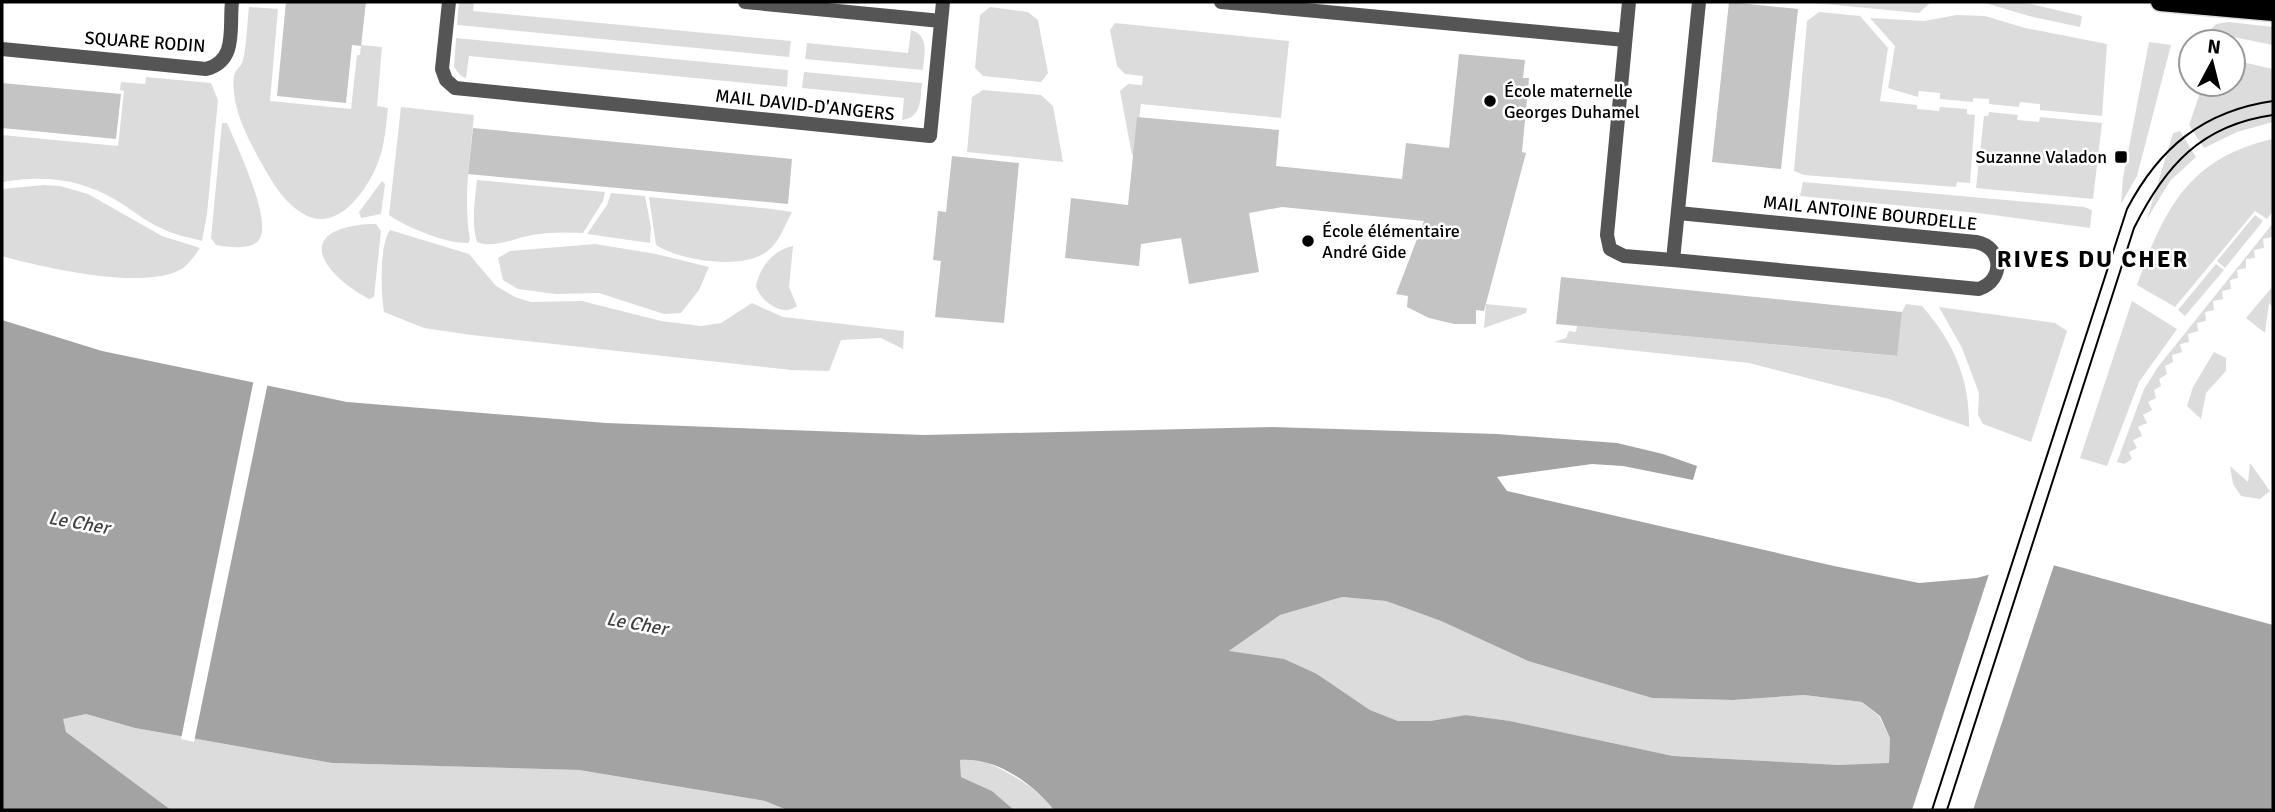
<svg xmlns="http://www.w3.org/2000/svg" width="2275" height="812" font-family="Signika,sans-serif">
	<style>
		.green { fill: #dcdcdc }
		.water { fill: #a3a3a3; fill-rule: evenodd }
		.pier { fill: #fff }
		.building { fill: #c4c4c4 }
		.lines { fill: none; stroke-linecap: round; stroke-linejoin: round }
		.primary-casing { stroke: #dbdbdb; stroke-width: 21 }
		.street { stroke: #555; stroke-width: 14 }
		.primary { stroke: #000; stroke-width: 18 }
		.tram { stroke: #000; stroke-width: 2 }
		.poi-dot { fill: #000; stroke: #fff; stroke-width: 2.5 }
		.labels { text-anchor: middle; stroke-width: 5; stroke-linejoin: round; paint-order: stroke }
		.street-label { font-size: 18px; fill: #000; stroke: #fff }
		.poi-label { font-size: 18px; fill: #000; stroke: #fff; text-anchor: start }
		.water-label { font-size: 19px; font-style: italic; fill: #444; stroke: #fff }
		.district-label { font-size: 24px; font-weight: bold; letter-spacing: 2px; fill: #000; stroke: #fff }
	</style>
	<rect width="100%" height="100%" fill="#fff"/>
	<path class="green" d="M459,2H474L473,11L791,41L789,57L457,25Z
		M1804,2H1931L1919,13Z
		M1982,2H2022L2082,16L2080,27L2029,16Z
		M249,7L278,9L270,101L351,109L357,55H360L361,45L382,47L377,106L388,108C386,125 385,143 379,160C369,188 337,236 302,213C282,201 270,178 259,159C249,140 239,121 235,100C234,92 232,80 235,73C237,68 242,66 243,60C247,43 247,24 249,7Z
		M990,7L1028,12L1038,20L1048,73L1041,82L983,76L975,68L980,15Z
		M1819,12L1860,16L1888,48L1880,101L1917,105V109L1939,111L1940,107L1967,109V114L1975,115L1970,183L1957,182L1956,187L1804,175L1794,171L1807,21Z
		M1957,15L1985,16L2025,28L2107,44L2102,116L2040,110V104L2020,102L2019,107L1989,104V99L1973,98V102L1940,99V93L1919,91L1918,97L1888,88L1895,46L1870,18L1924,21Z
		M2228,22L2273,27V45L2208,32L2216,24Z
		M1115,23L1289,41L1281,118L1141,104L1134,155H1132L1120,91L1128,84L1142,85L1143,76L1125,74L1117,66L1110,30Z
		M911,30C930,36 924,54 923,70L805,59L807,43L908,53Z
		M456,38L788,70L787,87L469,56L466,78L461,76L454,67Z
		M2149,42L2171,45L2137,176L2121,204L2123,178Z
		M2233,60L2273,69V122L2237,132L2204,148L2189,125L2203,84H2233Z
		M804,72L922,83C920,100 922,117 902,120L904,98L802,88Z
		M146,77L211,83L218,100L207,214L202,241C188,237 174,235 161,228C145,221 131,209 116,200C79,178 43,175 2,182V135L118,146L124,91L120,90L121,82L145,84Z
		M983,90L1041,95L1053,106L1063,162L967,152L972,97Z
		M401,107L474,115C470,156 463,199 470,240L468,243C447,244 406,227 389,215Z
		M1989,112L2018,115L2017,120L2039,122L2040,117L2102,123L2093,199L1976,188L1984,116H1988Z
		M222,123H227C236,144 275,225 258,241C249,250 227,247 216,245L211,238Z
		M2180,131L2196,157L2170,181L2147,219L2173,133Z
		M2273,139V211L2267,219L2255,211L2175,307L2137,285C2164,210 2188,158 2273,139Z
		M477,180L605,192L603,201L583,233C566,232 549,232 532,235C515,238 494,249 477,242C471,223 475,200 477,180Z
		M382,181L385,184L381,214L361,218L359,212Z
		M1803,182L2084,207L2092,210L2090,228L1978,213L1800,196Z
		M44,185L60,186L88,194L162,236L200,248C195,255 190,263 183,268C147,292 41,267 2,256V189Z
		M611,193L645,196L651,227L650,243L587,234L607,205Z
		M649,197L772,209L792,212C785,225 780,240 769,250C745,271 681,261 656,245Z
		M2255,215L2263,221L2225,268L2217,261Z
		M2273,223L2272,237L2263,239L2264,248L2254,250L2255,258L2246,259V268L2237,270L2238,278L2230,280L2231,289L2222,291L2223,299L2213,301L2214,310L2205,312L2206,321L2197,323L2198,331L2188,334L2189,342L2180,344L2182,352L2172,355L2173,362L2165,366L2167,374L2159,379L2161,386L2154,390L2156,398L2148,402L2152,410L2143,415L2147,423L2138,427L2142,436L2133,440L2137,448L2129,452L2132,459L2124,464L2117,462L2144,389L2158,367Z
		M369,224H376L381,231L374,297L369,299C323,274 291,230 369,224Z
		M390,230L469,254L496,286L515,297L531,302L582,301L661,321L701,326L721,323L752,303L783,317L904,331L903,349L881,338L841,340L829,371L791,370L471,335L424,328L384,312C381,293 379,246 390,230Z
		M595,244L656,254L709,267L699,290L681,313L664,314L599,293L556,294L518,289L503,280L498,258L510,251Z
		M793,246L789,287L797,306C783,318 760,301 756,286C760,267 773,250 793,246Z
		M2216,264L2224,270L2185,316L2178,310Z
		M2273,286V307L2269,303L2265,333L2246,318Z
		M2132,301L2177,329L2139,382L2107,466L2080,458Z
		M1486,304L1527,308L1526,313L1484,328Z
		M1906,304L1922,306C1953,341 1970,379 1969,427L1889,399L1749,363L1554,342L1566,338L1569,331L1576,332L1577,326L1896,356L1902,312Z
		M1939,307L2055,323L2067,331L2031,442L1983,424L1978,415L1979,393L1962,348Z
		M2214,352L2226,358V371L2206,393L2201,419L2187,406L2193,387Z
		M2250,463L2270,491L2260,499L2241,496L2233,484L2230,466L2248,482Z
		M1342,597L1386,601L1441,621L1528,661L1652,698L1733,700L1804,695L1862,702L1879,716L1890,738L1889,764L1839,765L1673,756L1510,721L1466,715L1430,721H1398L1370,710L1317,674L1228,652L1280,615Z
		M86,714L135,728L332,763L579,770L765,801L787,810H171L66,732L62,719Z
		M976,758C1007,771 1033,784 1054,810H1014L992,791L961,777L960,760Z"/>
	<path class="water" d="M2,320L102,351L347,402L606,423L924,435L1272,427L1497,434L1617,443L1663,454L1697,466L1693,480L1623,466L1592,464L1497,477L1507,491L1834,566L1919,583L1977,578L2038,561L2273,625V810H1054C1032,783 996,757 960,760L961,777L992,791L1014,810H787L765,801L579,770L332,763L135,728L86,714L63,719L66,732L171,810H2ZM1342,597L1386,601L1441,621L1528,661L1652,698L1733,700L1804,695L1862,702L1880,716L1890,738L1889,763L1839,765L1673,756L1510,721L1466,715L1430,721H1398L1370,710L1317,674L1284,659L1229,651L1280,615Z"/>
	<path class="pier" d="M254,379L268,382L194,742L181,739Z
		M2038,557L2055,562L1973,810H1912L1990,571Z"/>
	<path class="building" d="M286,2H366L361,46L352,45L346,103L277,96Z
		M1729,2L1798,9L1781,169L1712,162Z
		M1459,54L1525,60L1523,78H1529L1522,152L1526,153L1484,311L1476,310V324H1454L1429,318L1407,307L1408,296L1396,294L1424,221L1282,207L1249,213L1259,272L1189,284L1181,238L1141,244L1139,266L1065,258L1071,198L1128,205L1137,117L1279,130L1276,166L1402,179L1406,143L1449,148Z
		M2,83L121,94L116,139L2,128Z
		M473,128L792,159L788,204L468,174Z
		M952,156L1019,163L1004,323L935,317L941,261L933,260L938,211L946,212Z
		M1561,277L1902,312L1897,356L1556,324Z"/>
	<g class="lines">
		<defs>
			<path id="primary" d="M2160,2L2273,12"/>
		</defs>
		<use href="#primary" class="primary-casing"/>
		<path class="street" d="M449,2L442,69L446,80L455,88L930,136L943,2
			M745,2L941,21
			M1221,2L1625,40
			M1629,2L1607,235L1610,249L1624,256L1673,260L1699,2
			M2,49L206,69C238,61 229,27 232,2
			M1673,260L1979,289C2005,280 2003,247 1976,242L1678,213"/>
		<use href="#primary" class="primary"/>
		<path class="tram" d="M1932,810L2127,209C2159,148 2203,111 2273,101
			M1947,810L2134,228C2165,166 2201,125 2273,115"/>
	</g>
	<g class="poi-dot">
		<circle cx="1490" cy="101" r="7"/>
		<rect x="2114" y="150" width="14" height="14" rx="3.5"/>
		<circle cx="1308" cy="241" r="7"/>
	</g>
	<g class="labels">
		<g class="street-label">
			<text transform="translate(145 42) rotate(4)" y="6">SQUARE RODIN</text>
			<text transform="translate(805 105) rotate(6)" y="6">MAIL DAVID-D'ANGERS</text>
			<text transform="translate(1870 213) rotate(6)" y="6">MAIL ANTOINE BOURDELLE</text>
		</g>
		<g class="poi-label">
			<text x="1504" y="97">École maternelle<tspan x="1504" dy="21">Georges Duhamel</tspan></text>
			<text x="2107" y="163" text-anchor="end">Suzanne Valadon</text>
			<text x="1322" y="237">École élémentaire<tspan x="1322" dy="21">André Gide</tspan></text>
		</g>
		<g class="water-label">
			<text transform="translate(79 522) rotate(10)" y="7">Le Cher</text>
			<text transform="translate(637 623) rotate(10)" y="7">Le Cher</text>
		</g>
		<g class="district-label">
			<text x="2093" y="267">RIVES DU CHER</text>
		</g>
	</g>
	<rect width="2275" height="812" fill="none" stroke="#000000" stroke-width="7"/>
	<g transform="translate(2212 63) rotate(7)"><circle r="33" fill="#ffffff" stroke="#999999" stroke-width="2"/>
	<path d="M0-5L12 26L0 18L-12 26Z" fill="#000000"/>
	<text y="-10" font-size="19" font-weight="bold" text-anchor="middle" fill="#000000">N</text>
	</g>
</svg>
